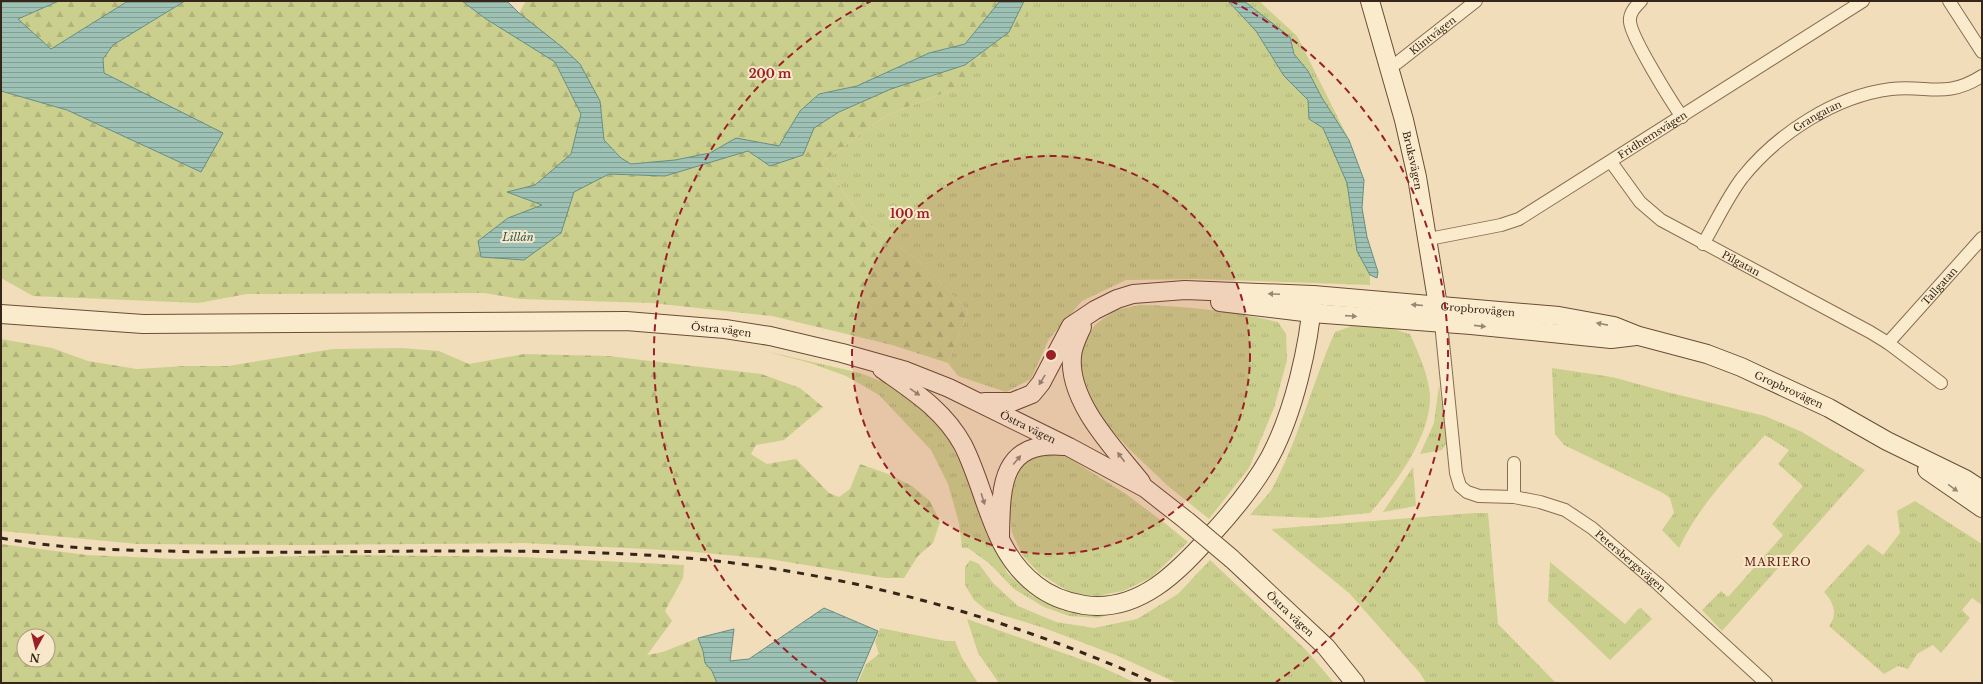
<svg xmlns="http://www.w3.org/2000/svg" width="1983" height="684" font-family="'Libre Baskerville',serif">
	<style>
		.grass { fill: url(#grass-tufts) }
		.forest { fill: url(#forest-firs); fill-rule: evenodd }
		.water { fill: url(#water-rules); stroke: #668e82 }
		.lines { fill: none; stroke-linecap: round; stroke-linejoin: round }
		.street-casing { stroke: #886c53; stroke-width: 14 }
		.secondary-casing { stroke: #6a4d37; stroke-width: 20 }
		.street { stroke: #fbebcd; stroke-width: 12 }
		.secondary { stroke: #fbebcd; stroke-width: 18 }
		.rail { stroke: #362619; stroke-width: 3; stroke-dasharray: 7 7; stroke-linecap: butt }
		.secondary-bridge-casing { stroke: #6a4d37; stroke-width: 20; stroke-linecap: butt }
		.secondary-bridge { stroke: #fbebcd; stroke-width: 18 }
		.oneway { fill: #988873 }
		.ring { fill: none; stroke: #9b1f26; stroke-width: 2; stroke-dasharray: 7 5 }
		.labels { text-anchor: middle; stroke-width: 4; stroke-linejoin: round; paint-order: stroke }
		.street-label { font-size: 10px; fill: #362619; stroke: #f8e8c9 }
		.water-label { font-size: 11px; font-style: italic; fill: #275751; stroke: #f8e8c9 }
		.neighbourhood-label { font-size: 11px; letter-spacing: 1px; fill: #662216; stroke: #f8e8c9 }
		.centre { fill: #9b1f26; stroke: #f8e8c9; stroke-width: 2 }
		.ring-label { font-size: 12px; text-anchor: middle; font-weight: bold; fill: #9b1f26; stroke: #f8e8c9; stroke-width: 4; stroke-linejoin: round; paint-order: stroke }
	</style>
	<defs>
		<pattern id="grass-tufts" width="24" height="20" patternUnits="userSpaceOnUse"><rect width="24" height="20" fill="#cbcf8d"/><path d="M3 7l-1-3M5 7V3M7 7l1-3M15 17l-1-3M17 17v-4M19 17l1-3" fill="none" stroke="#afb279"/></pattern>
		<pattern id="forest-firs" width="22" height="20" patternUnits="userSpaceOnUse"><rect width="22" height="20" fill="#cbcf8d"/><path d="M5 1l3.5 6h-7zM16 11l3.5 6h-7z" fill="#afb279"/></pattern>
		<pattern id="water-rules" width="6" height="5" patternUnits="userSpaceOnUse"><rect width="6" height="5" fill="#9ec1b5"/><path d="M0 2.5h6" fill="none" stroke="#829d92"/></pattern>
	</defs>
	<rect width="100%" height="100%" fill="#f1ddb9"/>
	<path class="grass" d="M1031,1H1228L1256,31L1284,76L1308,100L1309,119L1323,128L1347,183L1357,251L1370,275V285L1197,279L1126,280L1082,301L1049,339L1031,379L1006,392L958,376L948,363L968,311L925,266L863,219L822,162L887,115L954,89L1028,13Z
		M1244,1H1259L1297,36L1349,140L1322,98L1308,71L1294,54L1290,37Z
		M1140,305C1187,306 1232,311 1278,322L1286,334L1287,360L1274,408L1249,468L1209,519L1168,486L1130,450L1105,423L1090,397L1079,371L1082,342L1096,324L1116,310Z
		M1355,325L1386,327L1410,334C1418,352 1430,378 1430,398C1430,437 1395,485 1370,513L1317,518L1250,515C1257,506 1266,498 1272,489C1299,439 1312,383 1335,332Z
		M765,351L860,373L896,387L939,420L963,468L986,533L1008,574L1033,596L1063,611L1113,614L1098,618L1069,616L1044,607L1014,589L990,564L968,548H962L959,523L948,484L931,450L879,395L846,376L810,363Z
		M1552,368L1612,377L1667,392L1765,416L1802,432L1865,470L1722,631L1702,610L1721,591L1728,597L1783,535L1772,524L1803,486L1778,464L1789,450L1765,435C1734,470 1699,505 1679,548L1662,530L1674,513L1670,498L1663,493L1564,445L1555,434Z
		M1439,385L1447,442L1442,450L1420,454L1434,423Z
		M1036,452H1056L1072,460L1126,494L1166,524L1188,542L1152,577L1123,591L1091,597L1068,591L1040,574L1023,556L1012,533L1009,508L1012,486L1021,463Z
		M1413,467L1416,506L1383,512Z
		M1915,501L1982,544V605L1972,598L1962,610L1970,618L1941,653L1933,645L1917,654L1908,669L1898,666L1884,674L1829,626C1838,614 1834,603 1824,592L1868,544L1883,555L1900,533L1897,511Z
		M1474,513H1488L1498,624L1556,683H1426L1420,673L1349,593L1271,529Z
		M970,560L979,564L993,583L1018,606L1056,622L1094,628L1137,619L1178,594L1210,560L1306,650L1334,683H1177L1118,656L1044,628L986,610L974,600L965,585V567Z
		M1550,562L1625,624L1638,609L1641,608L1652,619L1610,660L1548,601Z
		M967,619L1097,665L1136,683H999L978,653Z
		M880,628L946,641H955L962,658L978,683H860L859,680L866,664L879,654L875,642Z"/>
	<path class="forest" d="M59,1H128L51,49L18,19Z
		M185,1H462L486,19L555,62L581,114L571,154L535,185L508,192L543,205L508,218L561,233L574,192L609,174L665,176L748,151L770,166L803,155L814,128L839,112L891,89L965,65L1009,32L1024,1H1031L1028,13L1006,48L954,89L887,115L822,162L863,219L925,266L968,311L948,363L892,345L772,316L652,303L520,299L484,293L247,294L198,303L33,296L1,278V91L67,110L201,172L113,77L104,73L103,59L113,45Z
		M526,1H1000L965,44L929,53L857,86L819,94L800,111L779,147L736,138L710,153L675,160L631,164L621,158L604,140L600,101L519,13Z
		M1,339L52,348L88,361L137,369L185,366H228L333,349L402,348L439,351L469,364L524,354L608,356L761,374L800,388L823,407L784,440L756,445L751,454L767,464L796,459L829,493L839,497L850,489L860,464L888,474L912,486L930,501L940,522L933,543L918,556L904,578H885L769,559L685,551L524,543L302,545L138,544L1,531Z
		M1,544L87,555L177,559L347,555L522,557L684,565L683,578L665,611L672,621L647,655L663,652L698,638L703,651L705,663L712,671L717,683H1ZM24,636H48V660H24Z"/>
	<path class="water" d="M1,1H59L18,19L51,49L128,1H185L113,45L103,59L104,73L223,133L201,172L67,110L1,91Z
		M462,1H507L519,13L562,47L580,64L600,101L604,140L621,158L631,164L675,160L710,153L736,138L779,146L800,111L819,94L857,86L929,53L965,44L1000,1H1024L1009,32L965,65L891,89L839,112L814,128L803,155L770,166L748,151L665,176L609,174L574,192L561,233L524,260L481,257L478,241L508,218L542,205L507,192L535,185L571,154L581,114L555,62L486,19Z
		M1228,1H1244L1290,37L1294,54L1308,71L1322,98L1349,140L1364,180L1362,208L1367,237L1378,272L1377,278L1370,275L1357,251L1347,183L1323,128L1309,119L1308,100L1284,76L1256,31Z
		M824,608L878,631L856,683H717L712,671L705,663L703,651L698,638L734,629L730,661L749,659Z"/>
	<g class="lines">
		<defs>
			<g id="street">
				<path d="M1641,1C1635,7 1629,13 1630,22C1632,39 1671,101 1682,117"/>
				<path d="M1949,1L1982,52"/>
				<path id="s1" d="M1388,67L1397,63L1476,1"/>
				<path id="s2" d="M1611,162L1640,202L1661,220L1870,332L1888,343L1982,238"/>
				<path id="s3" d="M1429,239L1501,225L1519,219L1863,1"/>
				<path id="s4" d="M1703,244C1716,222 1727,198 1742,178C1777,134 1835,96 1891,89C1929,85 1946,99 1982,76"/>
				<path id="s5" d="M1441,323L1456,473L1460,486L1467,492L1479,496L1514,497L1540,502L1565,510L1592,528L1658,584L1766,683"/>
				<path d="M1888,343L1941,383"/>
				<path d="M1514,463V497"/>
			</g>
			<g id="secondary">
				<path id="s6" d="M1370,1L1404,120L1417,177L1440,318"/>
				<path d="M1220,302L1312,313L1471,325L1611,339L1636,336"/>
				<path id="s7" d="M1,314L143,324L626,321L725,329L770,336L842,353L906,371L949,388L1069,447L1145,488L1187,521"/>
				<path d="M1082,327C1078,336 1073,345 1072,356C1068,402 1114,448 1141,482"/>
				<path d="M882,369C913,391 944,410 963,445C987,492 991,551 1036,585C1051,597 1066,602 1084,605C1139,613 1178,572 1212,534C1234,510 1254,486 1270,457C1294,412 1309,346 1313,295"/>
				<path id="s8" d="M984,402H1012L1032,394L1041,383L1071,326L1095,310L1117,299L1133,294L1185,290L1313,295L1559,316L1614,326L1639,336L1707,354L1741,367L1829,408L1887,441L1965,479L1982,490"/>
				<path d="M1927,470L1982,508"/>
				<path d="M1000,536C1001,488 1000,440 1064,446"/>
				<path id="s9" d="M1232,559L1326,647L1355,683"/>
			</g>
		</defs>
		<use href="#street" class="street-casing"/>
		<use href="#secondary" class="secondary-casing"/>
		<use href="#street" class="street"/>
		<use href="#secondary" class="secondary"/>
		<path class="rail" d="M1,538C52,548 113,550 165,551C260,554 354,551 448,551C541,551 633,551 725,562C874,580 1018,622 1155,683"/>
		<defs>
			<path id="secondary-bridge" d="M1187,521L1232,559"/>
		</defs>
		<use href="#secondary-bridge" class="secondary-bridge-casing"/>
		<use href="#secondary-bridge" class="secondary-bridge"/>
	</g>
	<defs><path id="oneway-solid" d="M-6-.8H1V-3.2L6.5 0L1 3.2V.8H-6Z"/></defs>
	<g class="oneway">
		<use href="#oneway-solid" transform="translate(1274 294) rotate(-178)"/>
		<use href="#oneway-solid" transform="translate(1417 305) rotate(-175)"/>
		<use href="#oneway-solid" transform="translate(1351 316) rotate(4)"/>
		<use href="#oneway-solid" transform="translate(1602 324) rotate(-169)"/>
		<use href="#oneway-solid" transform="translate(1480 326) rotate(6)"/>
		<use href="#oneway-solid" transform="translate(1042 380) rotate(122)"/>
		<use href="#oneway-solid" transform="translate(915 392) rotate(35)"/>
		<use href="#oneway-solid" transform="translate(1121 457) rotate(-127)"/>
		<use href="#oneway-solid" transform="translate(1017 460) rotate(-50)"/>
		<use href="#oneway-solid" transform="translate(1953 488) rotate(36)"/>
		<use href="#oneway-solid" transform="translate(983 499) rotate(72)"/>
	</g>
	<circle cx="1051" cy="355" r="199" fill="#9b1f26" fill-opacity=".12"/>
	<g class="ring">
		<circle cx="1051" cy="355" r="199"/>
		<path d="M826 682A397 397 0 0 1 871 1M1231 1A397 397 0 0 1 1276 682"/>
	</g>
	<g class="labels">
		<g class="street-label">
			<text dy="4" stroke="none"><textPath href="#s1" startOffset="55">Klintvägen</textPath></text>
			<text dy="4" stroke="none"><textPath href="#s4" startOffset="175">Grangatan</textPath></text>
			<text dy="4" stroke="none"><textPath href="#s3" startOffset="250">Fridhemsvägen</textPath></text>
			<text dy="4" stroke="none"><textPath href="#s6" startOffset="165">Bruksvägen</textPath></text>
			<text dy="4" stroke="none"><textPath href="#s2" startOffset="168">Pilgatan</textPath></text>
			<text dy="4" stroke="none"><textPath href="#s2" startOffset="412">Tallgatan</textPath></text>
			<text dy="4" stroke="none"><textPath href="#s8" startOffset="544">Gropbrovägen</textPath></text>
			<text dy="4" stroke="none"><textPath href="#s7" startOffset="721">Östra vägen</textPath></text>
			<text dy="4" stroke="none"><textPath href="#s8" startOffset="868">Gropbrovägen</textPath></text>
			<text dy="4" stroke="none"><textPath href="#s7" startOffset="1045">Östra vägen</textPath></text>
			<text dy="4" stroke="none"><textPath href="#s5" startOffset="357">Petersbergsvägen</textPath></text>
			<text dy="4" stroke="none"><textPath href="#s9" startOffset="80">Östra vägen</textPath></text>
		</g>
		<g class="water-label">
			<text x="518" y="241">Lillån</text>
		</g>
		<g class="neighbourhood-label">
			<text x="1778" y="566">MARIERO</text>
		</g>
	</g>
	<circle cx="1051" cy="355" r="6" class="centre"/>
	<g class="ring-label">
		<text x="770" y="78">200 m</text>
		<text x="910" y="218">100 m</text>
	</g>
	<rect width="1983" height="684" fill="none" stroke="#362619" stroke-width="4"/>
	<g transform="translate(36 648) rotate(187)"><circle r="19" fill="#f8e8c9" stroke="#aa9a83"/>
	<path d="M0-3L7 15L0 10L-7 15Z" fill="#9b1f26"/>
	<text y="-6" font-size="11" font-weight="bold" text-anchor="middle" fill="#362619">N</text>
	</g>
</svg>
